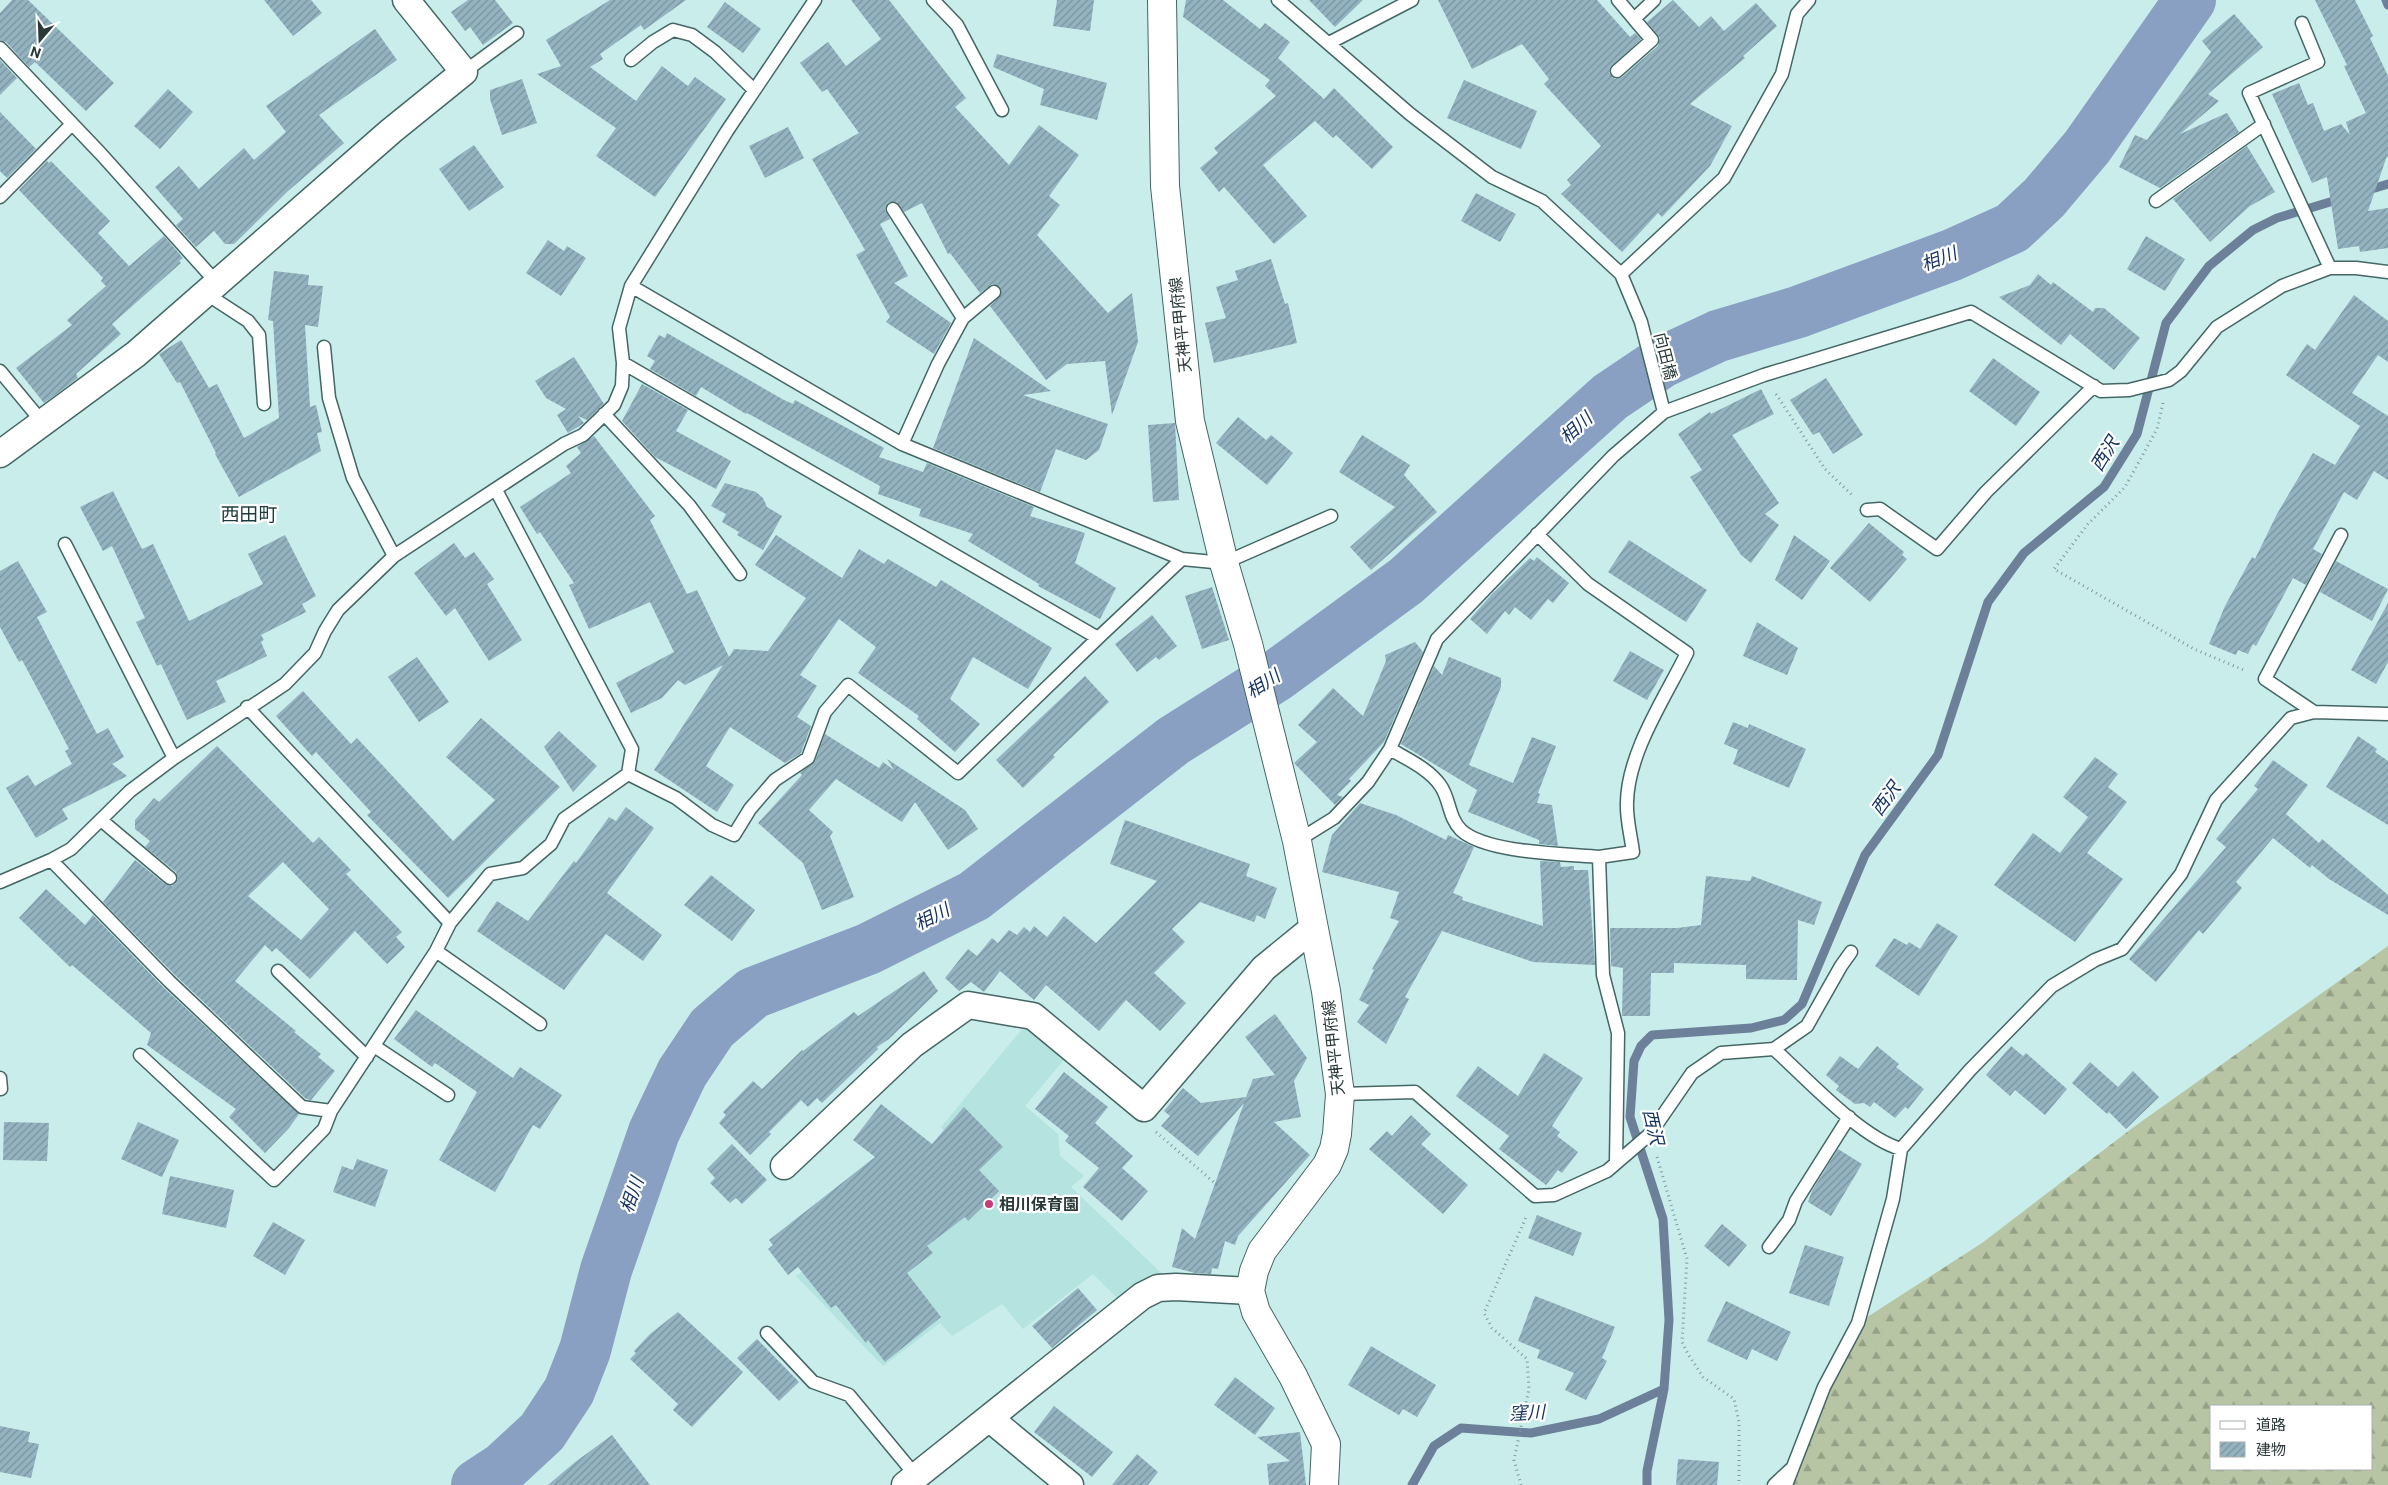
<svg xmlns="http://www.w3.org/2000/svg" width="2388" height="1485" font-family="Roboto,'Noto Sans JP',sans-serif">
	<style>
		.built { fill: #b4e3e0 }
		.forest { fill: url(#forest-firs); fill-rule: evenodd }
		.lines { fill: none; stroke-linecap: round; stroke-linejoin: round }
		.stream { stroke: #6c8199; stroke-width: 9 }
		.river { stroke: #89a0c3; stroke-width: 52 }
		.building { fill: url(#building-hatch); fill-rule: evenodd }
		.lane-casing { stroke: #446664; stroke-width: 15 }
		.street-casing { stroke: #446664; stroke-width: 29 }
		.secondary-casing { stroke: #446664; stroke-width: 30 }
		.path { stroke: #809b99; stroke-width: 3; stroke-dasharray: 1 4; stroke-linecap: butt }
		.lane { stroke: #fff; stroke-width: 12 }
		.street { stroke: #fff; stroke-width: 26 }
		.secondary { stroke: #fff; stroke-width: 28 }
		.poi-dot { fill: #c53c78; stroke: #fff; stroke-width: 2 }
		.labels { text-anchor: middle; stroke-width: 4.5; stroke-linejoin: round; paint-order: stroke }
		.street-label { font-size: 16px; fill: #2a3938; stroke: #fff }
		.poi-label { font-size: 16px; font-weight: bold; fill: #2a3938; stroke: #fff; text-anchor: start }
		.water-label { font-size: 18px; font-style: italic; fill: #163461; stroke: #fff }
		.quarter-label { font-size: 19px; fill: #1b3c3a; stroke: #fff }
	</style>
	<defs>
		<pattern id="forest-firs" width="22" height="20" patternUnits="userSpaceOnUse" patternTransform="scale(1.25)"><rect width="22" height="20" fill="#b7c5a4"/><path d="M5 1l3.5 6h-7zM16 11l3.5 6h-7z" fill="#95a187"/></pattern>
		<pattern id="building-hatch" width="6" height="6" patternUnits="userSpaceOnUse" patternTransform="scale(1.25)"><rect width="6" height="6" fill="#94b3c0"/><path d="M-1 1l2-2M0 6l6-6M5 7l2-2" fill="none" stroke="#79939d"/></pattern>
	</defs>
	<rect width="100%" height="100%" fill="#c8edeb"/>
	<path class="built" d="M1033,1016L1073,1049L1025,1106L1058,1134L1060,1156L1084,1176L1071,1187L1176,1287L1127,1308L1093,1274L1023,1329L1002,1304L952,1336L940,1323L883,1366L796,1276L869,1222L954,1144L941,1127Z"/>
	<path class="forest" d="M2388,946V1485H1786L1858,1323L1982,1243L2131,1129ZM2212,1406H2372V1469H2212Z"/>
	<g class="lines">
		<path class="stream" d="M2386,0L2388,5
			M2365,191L2388,184
			M1412,1485L1434,1446L1461,1428L1531,1433L1599,1419L1664,1389
			M1647,1485V1471L1664,1389L1669,1320L1663,1219L1630,1117L1634,1061L1641,1046L1652,1035L1751,1028L1784,1020L1802,1004L1865,855L1938,755L1988,602L2024,553L2104,487L2137,434L2166,323L2209,266L2253,230L2277,218L2340,199"/>
		<path class="river" d="M477,1485L503,1468L542,1432L569,1391L585,1350L606,1270L654,1132L682,1073L712,1028L753,993L868,949L974,896L1173,741L1276,676L1406,581L1610,397L1662,362L1718,336L1798,312L1952,255L2012,228L2044,198L2087,147L2190,0"/>
	</g>
	<path class="building" d="M12,0H28L114,83L86,111L35,62L29,67L6,42L0,40V13Z
		M264,0H311L322,13L293,36Z
		M468,0H495L513,23L483,45L470,27L465,31L451,12Z
		M610,0H686L644,30L641,25L600,54L603,59L590,67L636,101L662,66L688,86L695,77L726,99L655,197L596,156L616,128L537,74L561,66L546,40Z
		M851,0H889L966,98L955,107L1009,165L1039,125L1079,155L1049,196L1060,205L1037,235L1108,313L1132,293L1138,342L1112,415L1105,361L1067,364L1046,380L990,306L1001,295L1000,287L992,284L980,293L950,253L948,254L922,203L904,212L896,202H889L886,206L885,210L890,219L880,224L908,276L894,283L951,323L934,354L886,322L890,317L856,255L865,250L812,159L859,133L827,89L822,92L800,63L828,42L846,66L881,39Z
		M1057,0H1094L1090,31L1053,26Z
		M1186,0H1223L1260,29L1265,23L1290,42L1278,58L1324,99L1334,88L1393,147L1372,169L1336,135L1333,138L1315,121L1263,165L1307,216L1274,244L1224,187L1219,192L1200,168L1218,153L1214,148L1276,96L1265,86L1270,80L1183,17Z
		M1309,0H1363L1335,27Z
		M1438,0H1597L1630,37L1635,33L1641,39L1610,68L1609,73L1615,79L1622,77L1658,46L1660,38L1647,22L1673,0L1699,27L1711,16L1724,31L1756,3L1777,26L1743,56L1745,58L1690,104L1732,126L1710,166L1662,217L1658,213L1622,252L1561,194L1571,185L1567,180L1601,146L1544,84L1549,79L1522,44L1472,69Z
		M2315,0H2355L2373,36L2370,38L2388,76V158L2387,156L2368,211L2388,208V248L2360,252L2359,246L2338,249L2327,177L2312,183L2272,94L2299,83L2308,105L2313,103L2324,131L2341,124L2350,135L2346,122L2366,113L2344,66L2347,65Z
		M725,2L761,29L743,53L707,27Z
		M2234,14L2263,47L2208,94L2219,101L2180,134L2227,113L2239,132L2160,188L2119,167L2135,135L2147,140L2211,52L2202,41Z
		M375,29L397,60L319,115L344,143L288,191L234,244H225L214,231L196,247L176,225L183,219L155,187L179,166L199,189L244,148L254,160L286,132L266,106Z
		M997,54L1107,83L1097,120L1040,105L1044,89L993,67Z
		M0,60L17,78L0,95Z
		M522,79L537,123L502,135L490,99V90Z
		M1464,80L1537,111L1521,149L1447,118Z
		M168,89L193,112L160,149L134,126Z
		M0,112L36,149L7,178L0,171Z
		M788,127L804,158L765,178L749,146Z
		M474,145L504,187L469,211L439,169Z
		M2247,146L2275,192L2250,206L2210,242L2173,199Z
		M47,161L49,163L51,161L110,221L98,233L129,266L164,236L183,258L179,261L181,263L112,324L121,334L76,374L78,378L44,403L16,368L72,325L67,320L106,286L101,281L103,278L19,190Z
		M1476,193L1516,214L1500,242L1461,221Z
		M2146,236L2185,259L2165,291L2127,269Z
		M548,240L564,251L567,246L586,258L561,296L526,273Z
		M1271,259L1285,304L1288,303L1297,343L1214,363L1205,323L1226,318L1216,287L1238,280L1235,271Z
		M274,271L309,275L308,285L323,286L318,327L305,325L310,407L316,405L322,432L317,433L321,451L239,497L215,454L216,453L180,382L177,383L159,354L181,340L209,388L217,384L244,438L279,418L273,321L268,320Z
		M2038,274L2051,285L2053,282L2093,312L2095,308H2104L2140,338L2114,370L2070,334L2061,345L1999,297L2030,285Z
		M2354,295L2388,321V362L2378,355L2352,393L2388,416V480L2374,471L2357,500L2344,492L2313,549L2322,554L2306,585L2293,578L2256,646L2253,644L2248,654L2238,650L2236,655L2209,644L2225,606L2252,557L2255,559L2277,514L2313,453L2335,465L2360,426L2286,375L2307,344L2315,350Z
		M667,333L784,400L793,404L795,400L884,448L879,457L923,472L927,463L1034,507L1030,516L1085,533L1075,563L1116,588L1100,619L1038,586L1039,584L968,541L973,534L919,516L921,509L878,494L880,486L747,413L746,414L701,387L696,396L650,369L655,361L647,356L659,335L665,338Z
		M974,338L1051,391L1023,395L1108,424L1099,450L1086,460L1056,449L1040,492L933,448Z
		M574,357L604,404L587,420L578,416L584,423L568,433L557,415L566,409L546,398L535,381Z
		M1993,358L2040,392L2016,426L1969,391Z
		M1826,378L1863,435L1833,454L1819,432L1813,435L1790,400Z
		M642,384L688,410L676,431L731,461L716,489L655,457L622,421Z
		M1761,389L1774,414L1732,435L1779,503L1765,514L1779,525L1751,563L1741,555L1690,477L1702,470L1678,434L1710,412L1711,414Z
		M1238,417L1266,440L1271,435L1293,453L1267,485L1216,443Z
		M1175,423L1179,500L1153,502L1148,425Z
		M1362,435L1410,465L1404,475L1437,512L1371,570L1350,547L1395,507L1339,472Z
		M594,436L655,516L650,520L687,594L697,590L729,657L734,649L768,651L806,598L755,565L776,535L842,578L859,549L884,564L888,559L936,587L941,580L1052,648L1028,689L973,657L950,699L980,724L955,752L917,719L919,716L858,673L876,647L839,619L800,675L817,686L797,717L811,726L801,753L785,763L730,727L706,766L734,785L717,812L654,770L723,665L685,685L678,680L662,698L631,713L616,683L674,652L650,602L589,629L569,585L574,583L540,532L537,534L520,507L571,473L566,466L581,453L577,447Z
		M725,483L756,492L763,498L767,507L782,516L763,550L737,535L739,532L722,522L726,514L711,506Z
		M113,491L142,549L153,544L189,621L263,584L248,554L285,535L316,596L302,604L306,612L261,635L264,640L261,642L267,656L216,681L226,702L187,720L161,664L157,666L136,622L145,618L112,546L103,551L80,507Z
		M1869,523L1904,552L1902,555L1907,559L1870,602L1830,568Z
		M1794,535L1830,561L1802,600L1775,580Z
		M1629,540L1707,590L1686,622L1608,572Z
		M454,543L465,558L474,552L494,579L487,584L522,640L489,661L455,608L446,616L414,573Z
		M1537,557L1569,583L1553,603L1548,599L1531,620L1515,607L1509,615L1505,611L1487,634L1470,619L1492,594L1530,558L1534,561Z
		M18,561L47,612L37,617L97,734L108,728L124,757L112,764L127,776L62,809L68,819L36,838L6,788L28,775L35,786L72,764L65,751L69,749L45,703L22,660L19,662L0,627V571Z
		M2336,561L2388,589L2372,621L2320,592Z
		M1212,587L1229,640L1202,649L1185,596Z
		M2388,603V662L2376,684L2351,670Z
		M1152,615L1177,646L1159,660L1156,657L1137,672L1115,644Z
		M1757,622L1798,648L1787,675L1743,656Z
		M1415,642L1423,652L1384,742L1349,779L1351,781L1337,795L1343,797L1335,805L1294,763L1317,742L1298,725L1333,688L1363,716L1386,661L1385,655Z
		M1630,651L1664,670L1647,700L1613,681Z
		M417,657L449,702L419,722L388,677Z
		M1449,657L1501,678V687L1469,765L1513,783L1532,737L1556,746L1538,793L1540,794L1537,803L1552,805L1558,846L1539,844V840L1468,812L1477,790L1401,744L1434,666L1442,675Z
		M1085,676L1109,702L1053,755L1055,757L1023,788L996,760Z
		M303,691L351,744L357,738L453,841L495,800L446,757L481,718L560,787L448,898L367,815L371,812L316,752L312,756L276,716Z
		M1733,722L1748,728L1749,724L1806,749L1789,788L1733,764L1738,750L1724,744Z
		M559,731L597,766L573,792L544,747Z
		M825,734L879,768L883,762L894,770L887,759L965,810L978,829L948,850L915,802L902,822L836,779L809,810L833,832L830,836L854,897L822,910L803,863L758,823L802,775L800,773L815,761Z
		M2358,736L2377,749L2375,752L2388,761V825L2326,787Z
		M217,746L313,843L319,837L351,870L346,874L402,932L396,937L405,947L387,964L355,931L310,979L276,948L272,952L265,945L235,981L296,1031L294,1032L321,1054L318,1057L335,1071L311,1100L306,1099L175,975L103,902L135,860L165,884L172,886L176,883L178,879L176,872L145,847L150,841L135,829V820L154,798L159,802ZM283,862L329,909L301,940L248,896Z
		M2095,757L2118,774L2108,787L2127,802L2087,853L2123,879L2075,942L1994,885L2033,833L2060,853L2088,817L2063,797Z
		M2273,760L2308,785L2286,814L2319,843L2322,839L2388,895V915L2329,879L2312,865L2310,868L2273,838L2236,882L2242,888L2203,934L2199,930L2156,982L2129,959L2226,847L2216,839L2258,789L2254,786Z
		M1360,803L1396,815L1446,840L1448,835L1474,847L1453,893L1463,897L1462,900L1543,926L1540,861L1560,862L1561,867L1574,866V870H1588L1595,965L1533,962L1442,931L1405,997L1409,999L1386,1044L1357,1022L1369,1005L1359,1000L1374,970L1372,969L1399,921L1390,918L1399,892L1322,872L1332,835Z
		M626,807L654,828L607,893L662,935L643,961L606,934L564,990L477,931L497,901L528,921L574,861L576,863L609,817L616,821Z
		M1125,820L1250,864L1246,876L1277,888L1265,919L1257,915L1254,922L1200,902L1172,929L1185,942L1154,973L1186,1003L1160,1031L1126,1000L1099,1031L1046,985L1034,1000L1000,971L984,992L971,982L959,991L945,978L968,949L977,956L992,938L998,943L1009,930L1017,935L1024,927L1030,932L1034,926L1047,937L1064,916L1096,943L1157,881L1110,864Z
		M711,875L755,910L732,941L684,905Z
		M1706,876L1750,881L1752,876L1822,902L1814,925L1798,920L1797,980L1746,979V965L1674,963V973H1651L1650,1016H1622L1623,968L1611,966L1610,928H1677L1701,925Z
		M46,889L85,925L93,915L163,987L299,1114L289,1128L265,1153L229,1117L236,1109L147,1045L151,1033L72,965L70,967L19,918Z
		M1937,923L1958,936L1919,996L1875,966L1894,938L1907,945L1909,942L1920,949Z
		M924,971L938,991L889,1039L877,1047L878,1049L822,1103L817,1098L808,1107L801,1100L769,1132L771,1134L750,1155L719,1123L726,1115L723,1112L753,1081L762,1089L802,1050L803,1051L854,1012L858,1016Z
		M416,1010L513,1078L520,1067L562,1095L540,1129L533,1125L495,1192L439,1160L477,1092L435,1063L432,1067L394,1039Z
		M1275,1014L1307,1058L1294,1081L1301,1117L1274,1122L1310,1155L1238,1236L1235,1245L1225,1241L1218,1269L1212,1268L1211,1274L1195,1273L1172,1267L1182,1228L1195,1239L1244,1103L1198,1156L1161,1126L1170,1116L1164,1111L1183,1088L1201,1103L1246,1097L1253,1079L1275,1075L1245,1037Z
		M1877,1046L1899,1064L1896,1067L1924,1089L1908,1109L1905,1107L1895,1118L1874,1102L1870,1107L1864,1103L1855,1104L1836,1090L1839,1086L1826,1075L1840,1056L1858,1069Z
		M2011,1046L2023,1056L2026,1053L2067,1089L2045,1115L2015,1090L2010,1096L1986,1075Z
		M1544,1053L1583,1078L1552,1126L1560,1132L1557,1136L1578,1152L1562,1173L1558,1170L1546,1185L1499,1149L1509,1136L1456,1096L1478,1066L1518,1096Z
		M2090,1062L2118,1087L2133,1071L2159,1097L2126,1129L2109,1112L2107,1114L2072,1083Z
		M1064,1072L1108,1107L1095,1123L1133,1156L1122,1168L1148,1191L1122,1221L1083,1187L1099,1168L1065,1141L1069,1136L1035,1109Z
		M881,1104L932,1144L964,1107L1003,1147L979,1170L999,1191L968,1221L965,1217L927,1246L933,1253L907,1273L941,1317L885,1362L868,1340L866,1343L836,1305L831,1308L798,1267L788,1275L768,1249L773,1245L769,1240L875,1157L853,1140Z
		M1411,1115L1431,1134L1421,1144L1468,1185L1443,1214L1369,1149L1387,1131L1392,1136Z
		M4,1122L49,1123L47,1161L3,1160Z
		M138,1122L179,1140L162,1177L121,1159Z
		M732,1144L767,1180L742,1204L736,1198L730,1203L710,1183L715,1178L707,1169Z
		M1838,1149L1862,1164L1831,1216L1808,1202L1812,1191Z
		M357,1159L388,1170L375,1207L333,1192L342,1166L353,1170Z
		M170,1176L234,1190L226,1228L162,1214Z
		M1537,1215L1582,1233L1573,1256L1528,1238Z
		M273,1222L305,1240L285,1275L253,1256Z
		M1722,1224L1747,1245L1729,1267L1704,1246Z
		M1805,1245L1844,1257L1829,1306L1789,1293Z
		M1078,1288L1097,1310L1052,1348L1032,1326Z
		M1535,1296L1615,1327L1602,1358L1607,1361L1586,1400L1565,1390L1574,1373L1537,1358L1540,1350L1518,1341Z
		M1726,1301L1791,1332L1777,1361L1752,1349L1747,1360L1707,1341Z
		M678,1312L743,1372L692,1427L673,1410L678,1404L630,1359L636,1353L634,1351L650,1334Z
		M757,1339L799,1382L779,1401L737,1358Z
		M1371,1346L1436,1385L1417,1417L1403,1409L1399,1415L1348,1385Z
		M1235,1377L1275,1408L1255,1435L1214,1405Z
		M1054,1406L1113,1452L1092,1477L1034,1432Z
		M0,1426L30,1432L28,1442L39,1444L31,1478L0,1472Z
		M1300,1432L1306,1485H1269L1267,1464L1290,1461L1257,1437Z
		M612,1435L650,1485H548L574,1463Z
		M1137,1454L1158,1472L1148,1485H1112Z
		M1678,1459L1719,1462L1717,1485H1676Z"/>
	<g class="lines">
		<defs>
			<path id="lane" d="M933,0L957,25L1002,110
				M1278,0L1410,114L1492,177L1542,201L1621,274L1641,322L1664,412
				M1618,0L1634,19L1654,0
				M2302,23L2318,62L2249,93L2330,268
				M1329,43L1412,0
				M0,48L101,154L217,283
				M631,60L653,42L673,30L692,35L715,52L754,90
				M1617,71L1652,40L1634,19
				M464,72L517,33
				M0,197L72,124
				M2156,201L2264,124
				M893,209L963,318
				M1621,274L1724,178L1782,74L1797,14L1809,0
				M631,286L902,444L1182,559
				M205,293L248,321L259,335L264,404
				M324,347L329,398L353,478L394,556
				M623,363L1098,638L1182,559L1224,563L1331,516
				M0,371L43,423
				M604,414L689,505L740,574
				M902,444L938,364L963,318L994,292
				M496,490L632,749L628,774
				M1867,510L1880,509L1937,549L1986,492L2094,386
				M1537,534L1588,584L1687,653C1665,698 1628,752 1627,802C1626,818 1631,836 1633,852L1599,857L1603,975L1618,1033L1616,1162
				M65,544L174,758
				M2314,712L2265,679L2341,535
				M1390,749C1407,759 1429,769 1440,785C1450,798 1448,817 1461,830C1485,853 1565,854 1599,857
				M101,820L170,878
				M1297,841L1334,818L1368,782L1390,749L1437,639L1613,456L1664,412L1764,375L1971,312L2101,391L2129,390L2169,380L2181,371L2217,327L2282,286L2330,268H2356L2388,272
				M51,860L169,981L302,1107L331,1111L436,951L450,923L247,707
				M0,882L51,860L71,849L130,791L174,758L285,684L315,653L325,631L338,610L394,556L564,444L583,435L614,405L622,386L623,363L619,328L631,286L727,131L815,0
				M450,923L490,874L523,868L551,844L564,819L628,774L676,798L712,825L734,835L750,809L775,780L808,758L825,712L848,685L958,773L1098,638
				M436,951L540,1024
				M278,971L367,1057
				M374,1046L448,1095
				M1774,1049L1807,1026L1841,966L1851,952
				M140,1055L274,1180L324,1129L331,1111
				M0,1078L1,1089
				M1340,1094L1415,1092L1535,1196L1554,1195L1607,1171L1650,1134L1692,1073L1721,1053L1774,1049C1806,1078 1861,1138 1901,1149
				M1769,1247L1789,1220L1796,1201L1849,1117
				M767,1333L813,1382L849,1395L916,1476
				M1774,1485L1791,1469
				M1786,1485L1824,1387L1858,1323L1893,1199L1901,1149L1970,1070L2052,986L2095,960L2122,949L2181,874L2216,800L2291,718L2314,712L2388,714"/>
			<path id="street" d="M0,454L136,354L391,131L464,72L406,0
				M784,1166L912,1045L968,1005L1033,1016L1144,1108L1264,968L1313,928
				M989,1418L1070,1485
				M905,1485L1142,1296L1158,1288L1176,1287L1250,1291"/>
			<path id="secondary" d="M1162,0L1165,186L1190,421L1224,563L1248,644L1297,841L1326,991L1340,1094L1337,1134L1334,1149L1327,1165L1262,1251L1254,1271L1250,1291L1256,1312L1293,1376L1326,1444L1324,1485"/>
		</defs>
		<use href="#lane" class="lane-casing"/>
		<use href="#street" class="street-casing"/>
		<use href="#secondary" class="secondary-casing"/>
		<path class="path" d="M1776,394L1825,469L1853,496
			M2163,403L2157,429L2125,487L2088,524L2054,569L2194,649L2246,671
			M1156,1132L1254,1217
			M1657,1157L1687,1259L1682,1342L1688,1354L1703,1377L1734,1399L1739,1422V1485
			M1521,1485L1514,1460L1529,1389L1527,1359L1492,1328L1484,1313L1527,1215"/>
		<use href="#lane" class="lane"/>
		<use href="#street" class="street"/>
		<use href="#secondary" class="secondary"/>
	</g>
	<circle class="poi-dot" cx="989" cy="1204" r="5"/>
	<g class="labels">
		<g class="street-label">
			<text transform="translate(1180 325) rotate(-96)" y="6">天神平甲府線</text>
			<text transform="translate(1666 356) rotate(76)" y="6">向田橋</text>
			<text transform="translate(1333 1048) rotate(-96)" y="6">天神平甲府線</text>
		</g>
		<g class="poi-label">
			<text x="999" y="1210">相川保育園</text>
		</g>
		<g class="water-label">
			<text transform="translate(1939 259) rotate(-21)" y="6">相川</text>
			<text transform="translate(1576 428) rotate(-42)" y="6">相川</text>
			<text transform="translate(2105 454) rotate(-58)" y="6">西沢</text>
			<text transform="translate(1263 684) rotate(-33)" y="6">相川</text>
			<text transform="translate(1886 799) rotate(-54)" y="6">西沢</text>
			<text transform="translate(932 917) rotate(-27)" y="6">相川</text>
			<text transform="translate(1653 1127) rotate(77)" y="6">西沢</text>
			<text transform="translate(632 1195) rotate(-71)" y="6">相川</text>
			<text transform="translate(1527 1413) rotate(-3)" y="6">窪川</text>
		</g>
		<g class="quarter-label">
			<text x="249" y="521">西田町</text>
		</g>
	</g>
	<rect x="2210" y="1405" width="162" height="65" fill="#ffffff" stroke="#aab0af"/>
	<rect x="2220" y="1421" width="25" height="8" fill="#ffffff" stroke="#aab0af"/>
	<text x="2256" y="1430" font-size="15" fill="#2a3938">道路</text>
	<rect x="2220" y="1442" width="25" height="15" fill="url(#building-hatch)" stroke="#aab0af"/>
	<text x="2256" y="1455" font-size="15" fill="#2a3938">建物</text>
	<g transform="translate(40 40) rotate(199)" stroke="#ffffff" stroke-width="4" paint-order="stroke">
	<path d="M0-4L9 19L0 12L-9 19Z" fill="#2a3938"/>
	<text y="-8" font-size="14" font-weight="bold" text-anchor="middle" fill="#2a3938">N</text>
	</g>
</svg>
